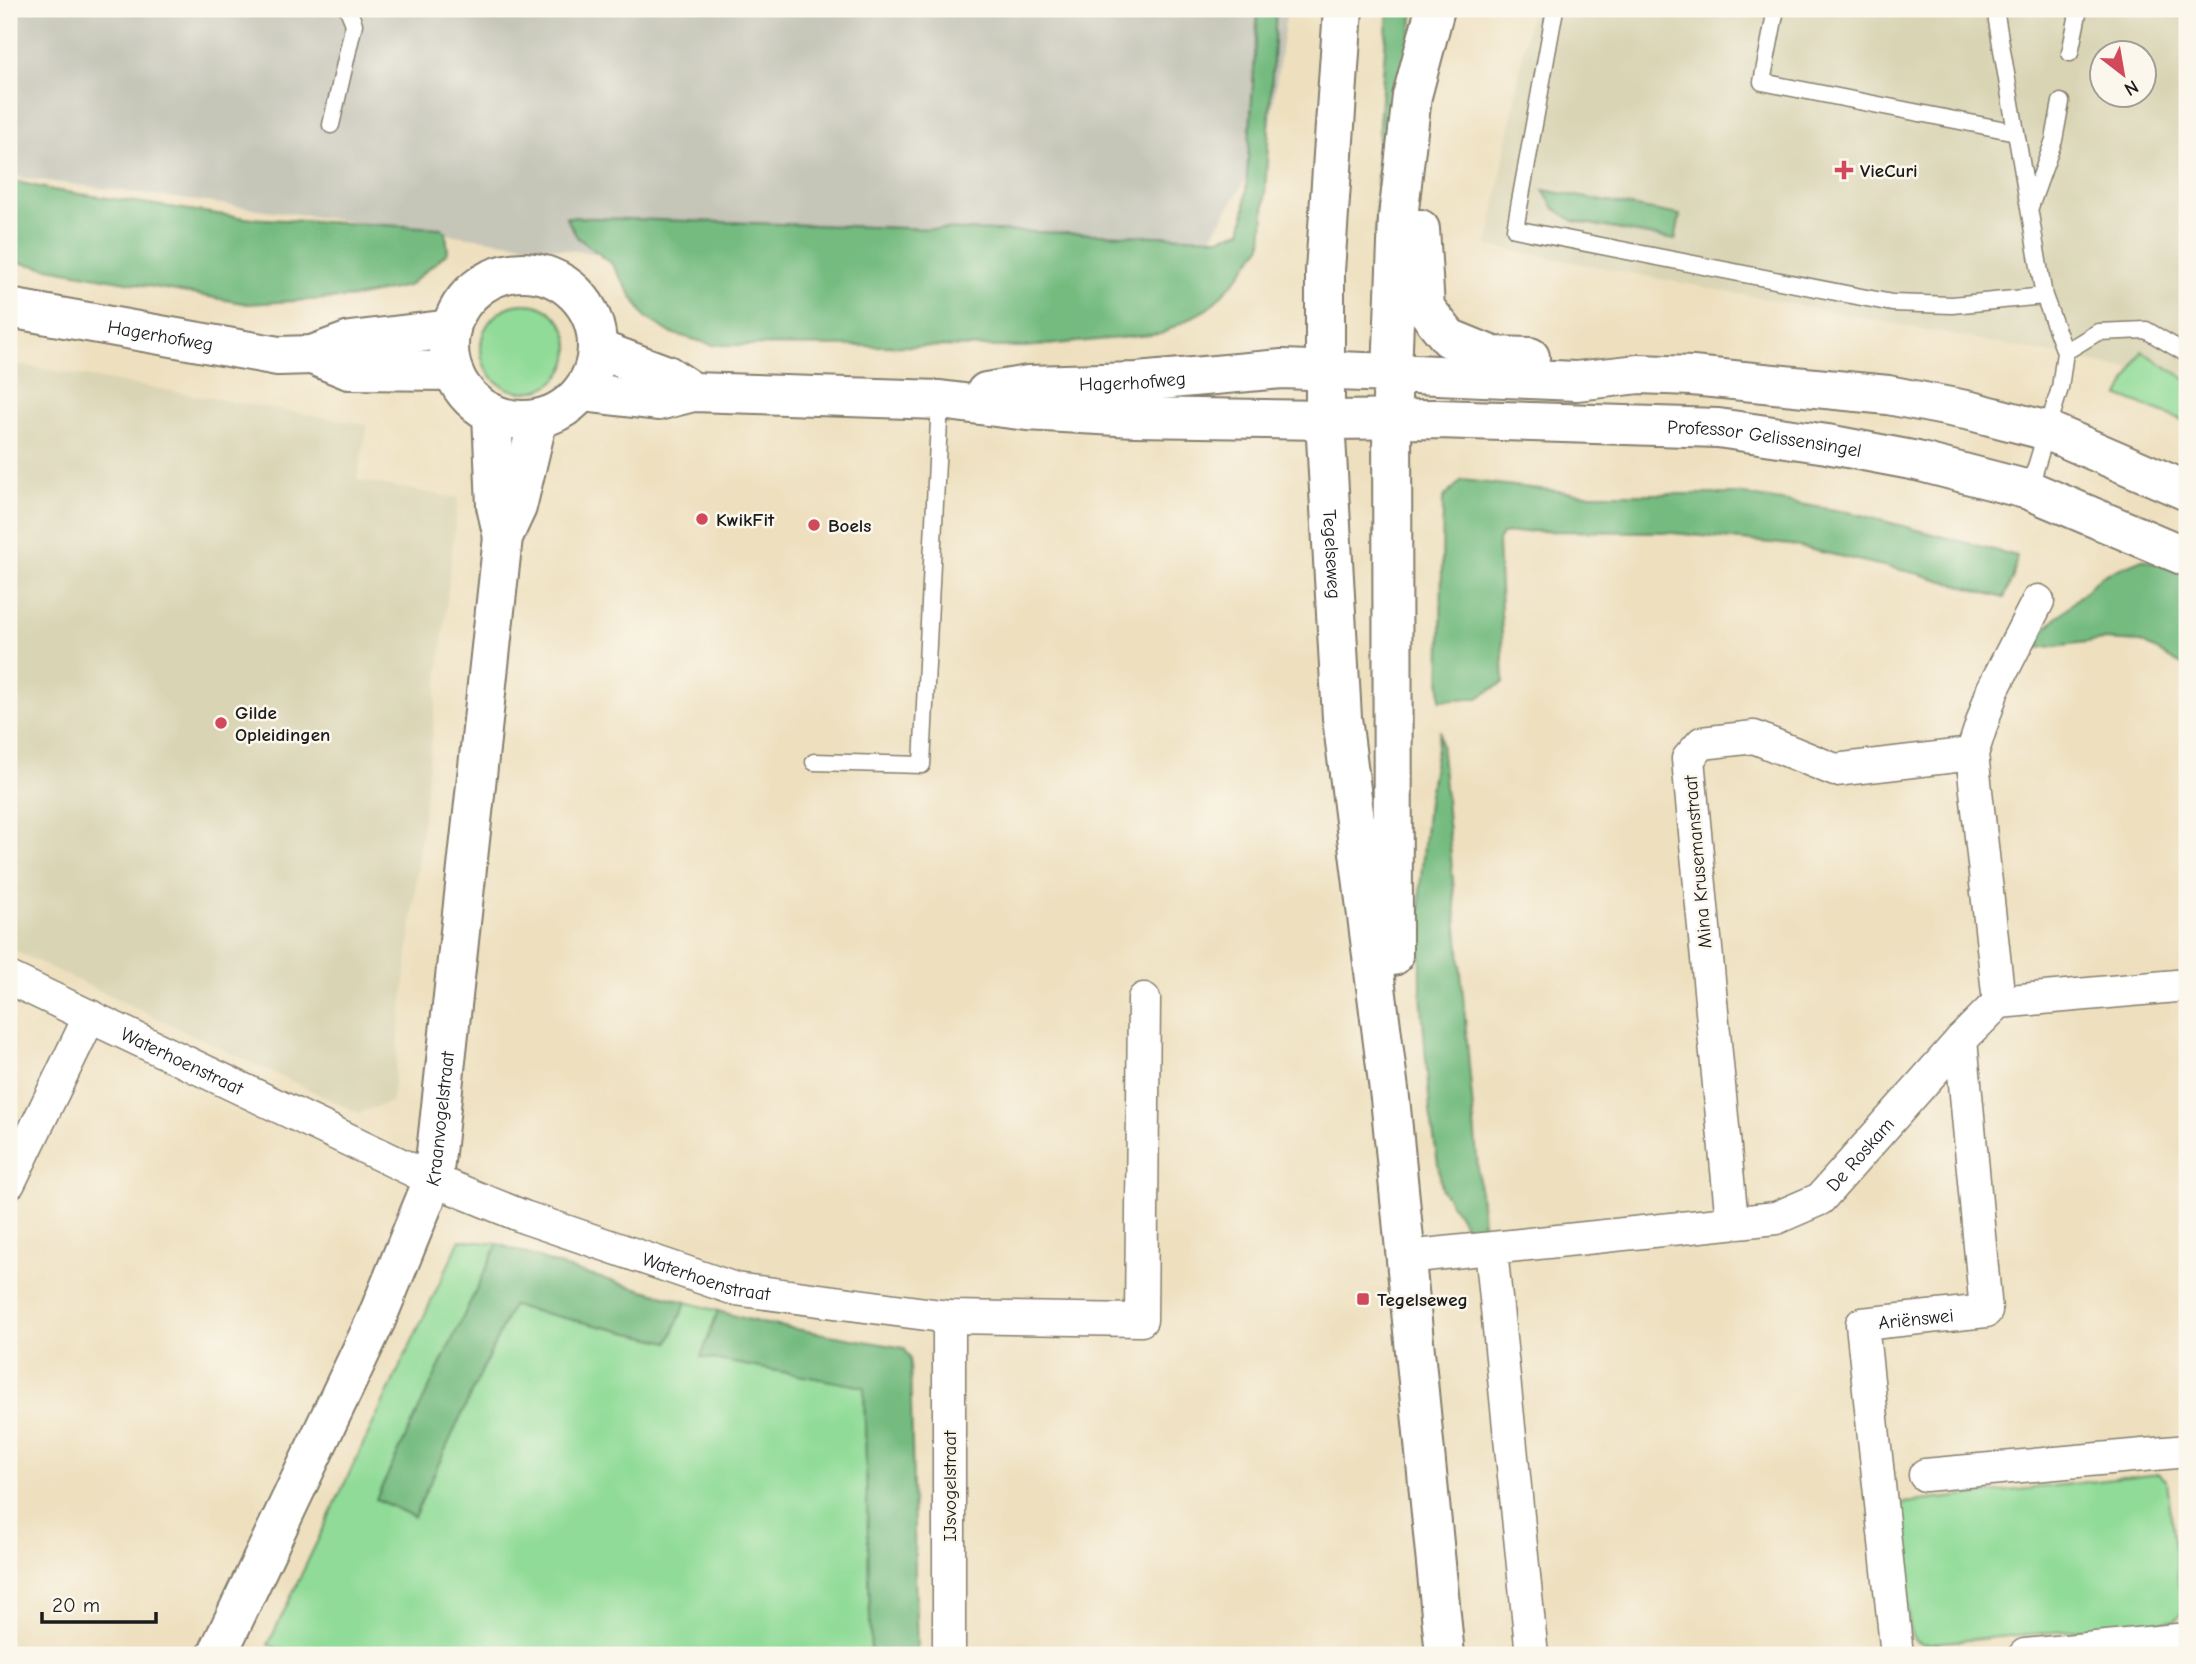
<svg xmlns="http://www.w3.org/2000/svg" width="2196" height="1664" font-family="'Comic Neue',sans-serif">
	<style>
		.built { fill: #d9d4b4; fill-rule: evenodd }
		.industrial { fill: #c5c5b8 }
		.green { fill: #90db97; stroke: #567c5a; stroke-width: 2 }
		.forest { fill: #74bb80; stroke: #486c4e; stroke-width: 2 }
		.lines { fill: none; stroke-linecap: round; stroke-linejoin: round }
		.service-casing { stroke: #857e6e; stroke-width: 19 }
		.minor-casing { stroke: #857e6e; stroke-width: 35 }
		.tertiary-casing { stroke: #857e6e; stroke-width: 42 }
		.secondary-casing { stroke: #857e6e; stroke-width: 42 }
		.service { stroke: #fff; stroke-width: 16 }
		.minor { stroke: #fff; stroke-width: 32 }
		.tertiary { stroke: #fff; stroke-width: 38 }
		.secondary { stroke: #fff; stroke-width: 38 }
		.poi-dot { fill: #d1495b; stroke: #fbf7ec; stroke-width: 2.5 }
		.labels { text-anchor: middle; stroke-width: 5; stroke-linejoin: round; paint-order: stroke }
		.poi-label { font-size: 19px; font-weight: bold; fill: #1c1c1c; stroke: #fbf7ec; text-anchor: start }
		.street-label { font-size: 19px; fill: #1c1c1c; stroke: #fbf7ec }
	</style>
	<rect width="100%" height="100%" fill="#fbf7ec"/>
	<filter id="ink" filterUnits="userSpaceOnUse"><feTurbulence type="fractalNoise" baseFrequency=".0143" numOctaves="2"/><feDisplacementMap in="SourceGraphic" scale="14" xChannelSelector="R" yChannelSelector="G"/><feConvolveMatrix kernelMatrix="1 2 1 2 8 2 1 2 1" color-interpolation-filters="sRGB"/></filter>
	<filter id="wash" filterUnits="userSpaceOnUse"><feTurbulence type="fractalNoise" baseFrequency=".00686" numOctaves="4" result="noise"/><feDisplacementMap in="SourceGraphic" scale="28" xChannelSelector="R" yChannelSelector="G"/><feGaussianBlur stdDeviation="1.57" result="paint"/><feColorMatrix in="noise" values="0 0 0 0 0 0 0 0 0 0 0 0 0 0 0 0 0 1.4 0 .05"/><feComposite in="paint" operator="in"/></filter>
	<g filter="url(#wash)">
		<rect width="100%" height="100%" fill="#eee0bf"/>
		<path class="built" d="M1531,9H2187V380L1488,246ZM2102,52H2144V94H2102Z
			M9,363L368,425L357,480L458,498L392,1102L358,1113L9,948Z"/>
		<path class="industrial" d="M9,9H1287L1268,142L1199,258L1096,320L9,176Z"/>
		<path class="green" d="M481 348a44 44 0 1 1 88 0a44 44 0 1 1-88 0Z
			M2142,351L2187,380V422L2119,396Z
			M460,1240L498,1244L377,1499L414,1516L512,1305L669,1342L686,1302L718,1311L702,1357L864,1387L871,1655H295L268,1645Z
			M2158,1474L2167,1480L2182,1613L2174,1621L1923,1644L1915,1641L1910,1631L1898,1509L1904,1503Z"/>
		<path class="forest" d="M1258,9H1276L1262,245L1235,281L1209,308L1161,334L1025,347L713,345L671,333L645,317L611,263L577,237L566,217L1219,238L1241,231L1244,219Z
			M1388,9H1414L1384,260H1375L1379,126Z
			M9,180L53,190L245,218L441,228L446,233L448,252L408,286L356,297L248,304L9,261Z
			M1543,190L1680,215L1675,240L1574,221L1554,208Z
			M1462,480L1585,494H1739L1853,513L2017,556L2013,577L2004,598L1919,574L1790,545L1663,532L1532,531L1502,534L1498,541L1504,682L1478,698L1440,700L1443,498Z
			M2142,559L2187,573V668L2141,642L2103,640L2037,648L2043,631L2101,576Z
			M1440,730L1484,1238L1472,1235L1442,1190L1430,1112L1421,993L1420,889L1428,801Z
			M498,1244L576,1271L686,1302L669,1342L512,1306L414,1517L376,1499Z
			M718,1311L761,1323L904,1348L910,1359L917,1655H871L864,1387L701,1357Z"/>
	</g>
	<g filter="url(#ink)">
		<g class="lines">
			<defs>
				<path id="service" d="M1555,9L1515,229L1892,303L1952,305L2044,296
					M1776,9L1762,82L2016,132
					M1995,9L2044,296L2065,352L2060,388L2029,490
					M2070,53L2079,9
					M331,125L354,24L348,9
					M2030,207L2054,140L2061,102
					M2065,352L2098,332L2146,330L2187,354
					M814,762L922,765L940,401"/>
				<g id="minor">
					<path id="s1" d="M9,978L433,1180L524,1217L735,1289L949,1317L1141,1320L1144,999"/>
					<path d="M1999,1002L1972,754L1993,689L2038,601"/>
					<path d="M9,1183L90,1016"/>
					<path d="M1732,1222L1688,759L1702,743L1754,737L1835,770L1972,754"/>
					<path d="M1491,1249L1532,1655"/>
					<path id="s2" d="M1406,1257L1776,1218L1820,1199L1961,1040L1999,1002L2187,985"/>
					<path d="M1925,1475L2187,1451"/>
					<path d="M949,1655V1317"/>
					<path id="s3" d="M1897,1655L1862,1324L1986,1311L1961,1040"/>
					<path d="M2025,1655L2187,1639"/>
				</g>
				<g id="tertiary">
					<circle cx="523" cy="346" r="74"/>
					<path id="s4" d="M9,308L278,356L312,355L350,341L451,329"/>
					<path d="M597,349L667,375L693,392"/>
					<path d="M312,355L349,370L453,371"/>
					<path id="s5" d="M582,392L658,401L693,392L940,400L1027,411L1135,417L1325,420L1342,718L1390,1098L1445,1655"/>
					<path id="s6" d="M986,392L1028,385L1137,382L1282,369L1392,373L1393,956"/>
					<path d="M492,413L496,506L503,537"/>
					<path id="s7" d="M217,1655L376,1320L433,1180L503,537L517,507L538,419"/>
				</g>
				<g id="secondary">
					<path id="s8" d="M1343,9L1325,271V420L1437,419L1718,428L1827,444L1917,461L2029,490L2187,557"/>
					<path d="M1435,9L1412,96L1398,218L1392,373L1576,381L1639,374L1692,376L1888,395L1971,411L2048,431L2187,491"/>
					<path d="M1420,229L1425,308L1449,338L1493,356L1530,357"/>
				</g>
			</defs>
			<use href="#service" class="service-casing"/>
			<use href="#minor" class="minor-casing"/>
			<use href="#tertiary" class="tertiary-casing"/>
			<use href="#secondary" class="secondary-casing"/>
			<use href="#service" class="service"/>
			<use href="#minor" class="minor"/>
			<use href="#tertiary" class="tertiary"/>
			<use href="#secondary" class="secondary"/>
		</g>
	</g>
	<g class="poi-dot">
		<path d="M1840.5 159.5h7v7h7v7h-7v7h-7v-7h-7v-7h7z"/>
		<circle cx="702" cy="519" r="7"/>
		<circle cx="814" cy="525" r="7"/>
		<circle cx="221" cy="723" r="7"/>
		<rect x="1356" y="1292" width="14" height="14" rx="3.5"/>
	</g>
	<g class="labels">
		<g class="poi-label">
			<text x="1860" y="177">VieCuri</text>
			<text x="716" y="526">KwikFit</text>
			<text x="828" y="532">Boels</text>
			<text x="235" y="719">Gilde<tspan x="235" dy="22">Opleidingen</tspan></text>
			<text x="1377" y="1306">Tegelseweg</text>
		</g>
		<g class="street-label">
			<text dy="7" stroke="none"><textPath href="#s4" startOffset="154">Hagerhofweg</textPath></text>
			<text dy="7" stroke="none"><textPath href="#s6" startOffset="147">Hagerhofweg</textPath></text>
			<text dy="7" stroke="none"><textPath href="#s8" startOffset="852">Professor Gelissensingel</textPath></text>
			<text dy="7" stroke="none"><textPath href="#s5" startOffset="880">Tegelseweg</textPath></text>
			<text transform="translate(1697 862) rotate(-95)" y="7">Mina Krusemanstraat</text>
			<text dy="7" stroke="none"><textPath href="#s1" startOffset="192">Waterhoenstraat</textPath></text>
			<text dy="7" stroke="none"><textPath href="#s7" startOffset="584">Kraanvogelstraat</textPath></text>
			<text dy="7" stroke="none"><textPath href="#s2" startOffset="480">De Roskam</textPath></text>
			<text dy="7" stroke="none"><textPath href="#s1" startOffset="760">Waterhoenstraat</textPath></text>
			<text dy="7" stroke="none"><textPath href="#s3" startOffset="387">Ariënswei</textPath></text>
			<text transform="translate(949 1486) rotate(-90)" y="7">IJsvogelstraat</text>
		</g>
	</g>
	<rect width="2196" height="1664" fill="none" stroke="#fbf7ec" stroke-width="35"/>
	<g transform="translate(2123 74) rotate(149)"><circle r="33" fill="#fbf7ec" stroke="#a29f99" stroke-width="2"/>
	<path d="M0-5L12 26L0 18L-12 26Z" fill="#d1495b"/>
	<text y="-10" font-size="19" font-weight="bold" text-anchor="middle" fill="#1c1c1c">N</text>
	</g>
	<path d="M42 1612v10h114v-10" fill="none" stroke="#1c1c1c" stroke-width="3.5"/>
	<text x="52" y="1612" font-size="21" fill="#1c1c1c" stroke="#fbf7ec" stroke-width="5" paint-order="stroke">20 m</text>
</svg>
